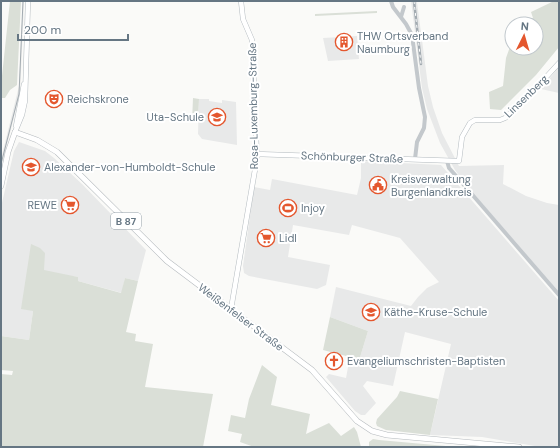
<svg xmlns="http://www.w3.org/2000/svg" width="560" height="448" font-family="'DM Sans',sans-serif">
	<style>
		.built { fill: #e8e9e9 }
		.green { fill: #dadfd7 }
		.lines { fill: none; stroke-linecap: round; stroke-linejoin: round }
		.secondary-casing { stroke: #b3babf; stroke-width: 5.5 }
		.primary-casing { stroke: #b5babe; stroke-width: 6 }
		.tertiary { stroke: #c3c8cc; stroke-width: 4 }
		.secondary { stroke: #fff; stroke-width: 4.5 }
		.primary { stroke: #fff; stroke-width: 5 }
		.tram { stroke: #a2aab0; stroke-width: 1 }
		.rail-casing { stroke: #a2aab0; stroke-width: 2.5 }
		.rail { stroke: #fff; stroke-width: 1; stroke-dasharray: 3; stroke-linecap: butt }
		.labels { text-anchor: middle; stroke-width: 4; stroke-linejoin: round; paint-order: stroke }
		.shield { fill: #fff; stroke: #939fa8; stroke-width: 1 }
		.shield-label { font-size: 10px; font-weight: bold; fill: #657683 }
		.poi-label { font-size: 11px; fill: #657683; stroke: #fff; text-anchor: start }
		.street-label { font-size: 11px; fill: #657683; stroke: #fff }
	</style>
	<rect width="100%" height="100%" fill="#fafaf8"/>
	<path class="built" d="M23,1H24L20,94L1,168V159L19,86Z
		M411,1H423L417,2L428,86L433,107L442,133L459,166L504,165L503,184L526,196L547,203L559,205V292L466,185L455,170L440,143L427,109L422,88Z
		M357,36L359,59L328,61L323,38Z
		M559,67V93L541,89Z
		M199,99H209V101L222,103V100L236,102L237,145L202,139L198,134Z
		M19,142L45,151L54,158L82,184L146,250L138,281L125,278L122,293L78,281V277L69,276L33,311L29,340L1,336V207L14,151Z
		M361,161L441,165L559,301V447H541L482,437L430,435L451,344L405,332L393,386L367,381L363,386L376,403L365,415H361L355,411L326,377L329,374L346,378L349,362L358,364L368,331L330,317L336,287L411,306L418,297L427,288L439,282L400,238L352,225L349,235L293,225L288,257L330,265L326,285L317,289L249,276L244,273L243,266L254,187L270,190L272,179L357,195L361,178Z"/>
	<path class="green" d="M10,1H21L17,85L10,90L5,98H1V85Z
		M554,1H559V47L536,75L501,110L490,109L489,92L503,86L506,58L512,41V48H536V24H521L533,18L531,12Z
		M377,11V13L315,16V14Z
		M193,98L199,99L198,122H192Z
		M31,244L40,248L45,253L44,270L78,277V281L121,293L125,278L138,281L126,332L136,334L135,341L153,344L145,387L213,394L203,447H1V374L12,375L13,371L1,370V336L29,340L33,311L21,309Z
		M330,317L368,331L358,364L349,362L350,357L323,350Z
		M262,365L277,377L271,405L310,414L306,434L329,423L341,436L354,427L357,432L361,447H254L240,442L242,434L228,431L231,415L245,418L249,399Z
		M400,391L438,399L430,435L386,430L377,426L376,423L377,419L397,397Z
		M373,439L379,440L457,447H369V442Z"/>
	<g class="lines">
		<defs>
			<path id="secondary" d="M16,126L24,84
				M15,132L22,115L25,101L28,1
				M256,154L459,161L462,137L470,123L475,120H500L505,118L527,98L559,63
				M231,309L257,158L252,40L243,19L241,1"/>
			<path id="primary" d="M1,186L8,152L15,132L37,140L57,152L167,261L312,370L357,421L372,431L387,435L519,447"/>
		</defs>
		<use href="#secondary" class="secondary-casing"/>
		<use href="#primary" class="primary-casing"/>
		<path class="tertiary" d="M391,1L393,7L406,24L412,35L419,88L425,117L424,128L417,142L415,159
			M401,17L404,7
			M447,161L449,168L457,177L559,295"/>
		<use href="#secondary" class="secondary"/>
		<use href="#primary" class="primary"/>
		<path class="tram" d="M1,164L19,94L23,1"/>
		<defs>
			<path id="rail" d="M414,1L421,64"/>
		</defs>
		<use href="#rail" class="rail-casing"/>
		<use href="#rail" class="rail"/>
	</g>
	<defs>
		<symbol id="building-ring" viewBox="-11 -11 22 22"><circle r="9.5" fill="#fff" stroke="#e4572e" stroke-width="1.5"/><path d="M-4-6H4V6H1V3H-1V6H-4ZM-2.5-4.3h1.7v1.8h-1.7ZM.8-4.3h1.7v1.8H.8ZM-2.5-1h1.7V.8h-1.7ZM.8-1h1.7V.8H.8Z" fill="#e4572e"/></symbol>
		<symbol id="theatre-ring" viewBox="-11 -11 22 22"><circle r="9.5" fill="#fff" stroke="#e4572e" stroke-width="1.5"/><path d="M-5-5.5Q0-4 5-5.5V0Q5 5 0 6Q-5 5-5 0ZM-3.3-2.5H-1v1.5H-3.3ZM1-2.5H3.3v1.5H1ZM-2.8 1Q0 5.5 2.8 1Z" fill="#e4572e"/></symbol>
		<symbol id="school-ring" viewBox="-11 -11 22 22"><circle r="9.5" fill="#fff" stroke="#e4572e" stroke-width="1.5"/><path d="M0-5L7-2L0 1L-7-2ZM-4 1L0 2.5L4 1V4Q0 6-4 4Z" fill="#e4572e"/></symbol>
		<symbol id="civic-ring" viewBox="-11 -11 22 22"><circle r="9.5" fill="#fff" stroke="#e4572e" stroke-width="1.5"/><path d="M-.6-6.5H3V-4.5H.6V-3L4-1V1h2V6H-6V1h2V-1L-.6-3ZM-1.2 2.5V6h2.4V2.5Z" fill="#e4572e"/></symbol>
		<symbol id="supermarket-ring" viewBox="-11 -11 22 22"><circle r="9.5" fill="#fff" stroke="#e4572e" stroke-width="1.5"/><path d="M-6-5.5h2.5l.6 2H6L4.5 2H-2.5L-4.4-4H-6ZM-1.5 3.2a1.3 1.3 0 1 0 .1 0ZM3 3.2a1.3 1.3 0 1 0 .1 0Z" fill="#e4572e"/></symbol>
		<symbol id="stadium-ring" viewBox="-11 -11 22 22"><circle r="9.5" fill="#fff" stroke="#e4572e" stroke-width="1.5"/><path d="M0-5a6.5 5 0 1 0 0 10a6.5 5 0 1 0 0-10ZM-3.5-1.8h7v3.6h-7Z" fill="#e4572e"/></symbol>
		<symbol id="church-ring" viewBox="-11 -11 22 22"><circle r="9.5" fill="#fff" stroke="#e4572e" stroke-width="1.5"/><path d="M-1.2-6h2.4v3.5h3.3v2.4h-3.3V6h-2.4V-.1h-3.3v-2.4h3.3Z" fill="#e4572e"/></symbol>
	</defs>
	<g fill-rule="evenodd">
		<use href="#building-ring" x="334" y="32" width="20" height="20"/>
		<use href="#theatre-ring" x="44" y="89" width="20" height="20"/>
		<use href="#school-ring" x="207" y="107" width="20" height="20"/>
		<use href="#school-ring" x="21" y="157" width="20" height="20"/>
		<use href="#civic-ring" x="368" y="175" width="20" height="20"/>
		<use href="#supermarket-ring" x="60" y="195" width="20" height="20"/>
		<use href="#stadium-ring" x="278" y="198" width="20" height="20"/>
		<use href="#supermarket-ring" x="256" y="228" width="20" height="20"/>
		<use href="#school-ring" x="361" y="302" width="20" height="20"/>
		<use href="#church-ring" x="324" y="351" width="20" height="20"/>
	</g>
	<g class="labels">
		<rect class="shield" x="111" y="213" width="30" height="16" rx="3"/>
		<g class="shield-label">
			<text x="126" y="225">B 87</text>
		</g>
		<g class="poi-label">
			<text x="357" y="40">THW Ortsverband<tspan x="357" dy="13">Naumburg</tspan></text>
			<text x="67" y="103">Reichskrone</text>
			<text x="204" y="121" text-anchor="end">Uta-Schule</text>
			<text x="44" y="171">Alexander-von-Humboldt-Schule</text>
			<text x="391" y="183">Kreisverwaltung<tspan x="391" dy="13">Burgenlandkreis</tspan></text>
			<text x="57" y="209" text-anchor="end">REWE</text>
			<text x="301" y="212">Injoy</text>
			<text x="279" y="242">Lidl</text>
			<text x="384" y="316">Käthe-Kruse-Schule</text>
			<text x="347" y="365">Evangeliumschristen-Baptisten</text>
		</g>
		<g class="street-label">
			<text transform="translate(526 96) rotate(-44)" y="4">Linsenberg</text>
			<text transform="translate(253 106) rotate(-91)" y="4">Rosa-Luxemburg-Straße</text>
			<text transform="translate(352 157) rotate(2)" y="4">Schönburger Straße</text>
			<text transform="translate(241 317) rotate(37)" y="4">Weißenfelser Straße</text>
		</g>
	</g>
	<rect width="560" height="448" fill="none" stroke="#657683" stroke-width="4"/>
	<g transform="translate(524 36) rotate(5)"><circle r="19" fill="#ffffff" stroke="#c1c8cd"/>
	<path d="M0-3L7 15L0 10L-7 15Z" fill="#e4572e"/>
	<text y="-6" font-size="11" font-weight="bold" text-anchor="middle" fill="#657683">N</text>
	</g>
	<path d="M18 34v6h110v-6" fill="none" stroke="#657683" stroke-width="2"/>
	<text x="24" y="34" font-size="12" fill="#657683" stroke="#ffffff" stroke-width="3" paint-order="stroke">200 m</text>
</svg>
